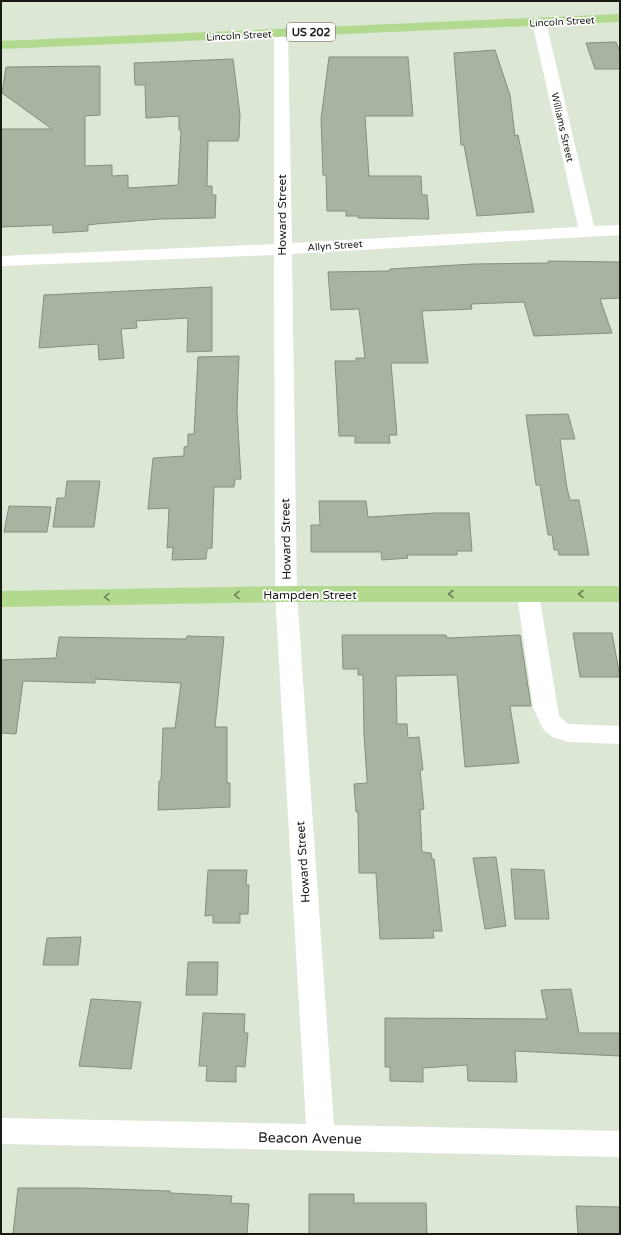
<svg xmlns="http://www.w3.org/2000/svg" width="621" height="1235" font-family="'Varela Round',sans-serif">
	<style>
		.building { fill: #a8b3a1; stroke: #848f7e }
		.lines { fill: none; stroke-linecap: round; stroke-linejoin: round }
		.minor { fill: #fff; fill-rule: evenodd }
		.major { fill: #b2da8f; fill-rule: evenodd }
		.oneway { stroke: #6c8458 }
		.labels { text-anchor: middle; stroke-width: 3.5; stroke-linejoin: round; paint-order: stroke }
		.far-street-label { font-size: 10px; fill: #171b14; stroke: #fff }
		.shield { fill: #fff; stroke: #5d5f5a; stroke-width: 1 }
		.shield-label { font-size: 11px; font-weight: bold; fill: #171b14 }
		.street-label { font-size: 12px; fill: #171b14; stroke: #fff }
		.near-street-label { font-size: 14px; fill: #171b14; stroke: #fff }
	</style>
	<rect width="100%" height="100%" fill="#dce7d5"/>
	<path class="building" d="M616,42L620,52V69H595L586,43Z
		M495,50L510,95L515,136L518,135L534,212L477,216L464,145H461L454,53Z
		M329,57H408L413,116H365L369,176H421L422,195H427L429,219L358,218V216H346V211H327L326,175H323L321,119Z
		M233,59L240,115L239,138L238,141H208L207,186H212V195H216L215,218L160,219L96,224L88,225V231L53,233V225L1,227V129H52L2,93L6,67L100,66V115L85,116V166L112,165V176L128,175V188L178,185L181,130H179V116L146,118L145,85H135L134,63Z
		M548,261L620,262V298L600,299L612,333L534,336L524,302L471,304L472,309L422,311L428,363H391L397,435H389L390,443H355V436H339L335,361H356V358H365L359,309L331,310L328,272L390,271V269L473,264L548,263Z
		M212,287V351L187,352L188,318L136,321L137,328L121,329L124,358L99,360L98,344L39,348L44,295Z
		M239,356L237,410L241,479H235L234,487H214L212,548L207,549L206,559L172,560L173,547L167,548L169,508L148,509L153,458L184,456V447L188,446V434H194L198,357Z
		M568,414L575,439H560L567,488L570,500H579L589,555H559L558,550H554L552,535H548L540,485H536L526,415Z
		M67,481H100L94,527H53L57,498H65Z
		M319,501H366L368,517L435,513H469L472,551H457V555H407L408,558L382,560L381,552H311V525H320Z
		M9,506L51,507L47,532H4Z
		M573,633H612L620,677H580Z
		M342,635H446L447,638L520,635L531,706H510L519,763L465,767L457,675L396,676L397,724H407L408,738L419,737L423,770H420L424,809L420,810L422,852L431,853L432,859H434L442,931H433L434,938L380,939L376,873H359L358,812H356L354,784L367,783V780L364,735L363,675H358V669H343Z
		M187,636L224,637L215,727H227V783H230V807L158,810L159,781H161L163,728H175L181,683L95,679V683L23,681L16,734L1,733V660L56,658L59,637L186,639Z
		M496,857L506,926L485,929L473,858Z
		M511,869L544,870L549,919H515Z
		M208,870H247L246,885H249L248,914H240V923H213V915L205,916Z
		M81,937L78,965H43L47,938Z
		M188,962H218L217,995H186Z
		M571,989L579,1033H620V1056L515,1051L517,1082L468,1081L467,1065L423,1068V1082L390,1081V1067H385V1018L547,1019L541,990Z
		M91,999L141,1002L131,1069L79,1066Z
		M203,1013L245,1014L244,1033H248L245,1067L236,1066V1082L206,1081L207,1066H199Z
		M18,1188H81L170,1191V1193L232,1196L231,1203L249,1204L247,1234H13Z
		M309,1194H354V1203H426L427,1234H309Z
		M576,1206L620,1207V1234H578Z"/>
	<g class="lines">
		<path class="minor" d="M539,18L544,19L546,22L594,226L620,225V235L292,254L297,594L334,1125L620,1131V1157L1,1144V1118L306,1124L275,594L274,255L1,266V256L274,244V34L276,31H286L288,34L292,243L578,227L532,22L534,19Z
			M528,586L536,589L539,594L559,716L568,724L620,726V744L568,742L552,737L543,729L533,708L517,594L520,589Z"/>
		<path class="major" d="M620,14V22L1,49V41Z
			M286,586H620V602H286L1,607V591Z"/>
	</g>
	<defs><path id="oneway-chevron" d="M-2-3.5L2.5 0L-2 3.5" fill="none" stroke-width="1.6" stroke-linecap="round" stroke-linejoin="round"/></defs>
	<g class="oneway">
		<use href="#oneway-chevron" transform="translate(451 594) rotate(180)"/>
		<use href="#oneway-chevron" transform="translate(581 594) rotate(180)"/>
		<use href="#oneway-chevron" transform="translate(237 595) rotate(179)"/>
		<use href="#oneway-chevron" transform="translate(107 597) rotate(179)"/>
	</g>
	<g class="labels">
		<g class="far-street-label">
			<text transform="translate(562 21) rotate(-3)" y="4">Lincoln Street</text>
			<text transform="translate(239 35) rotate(-3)" y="4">Lincoln Street</text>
			<text transform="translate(563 127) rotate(77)" y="4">Williams Street</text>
			<text transform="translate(335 245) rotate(-4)" y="4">Allyn Street</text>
		</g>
		<rect class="shield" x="287" y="23" width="48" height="18" rx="3"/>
		<g class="shield-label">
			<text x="311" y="36">US 202</text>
		</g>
		<g class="street-label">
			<text transform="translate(282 215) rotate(-90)" y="4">Howard Street</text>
			<text transform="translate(286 539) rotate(-91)" y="4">Howard Street</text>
			<text x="310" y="599">Hampden Street</text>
			<text transform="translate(303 862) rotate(-94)" y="4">Howard Street</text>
		</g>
		<g class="near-street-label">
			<text transform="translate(310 1138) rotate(1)" y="5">Beacon Avenue</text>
		</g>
	</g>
	<rect width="621" height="1235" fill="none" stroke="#171b14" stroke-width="4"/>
</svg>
